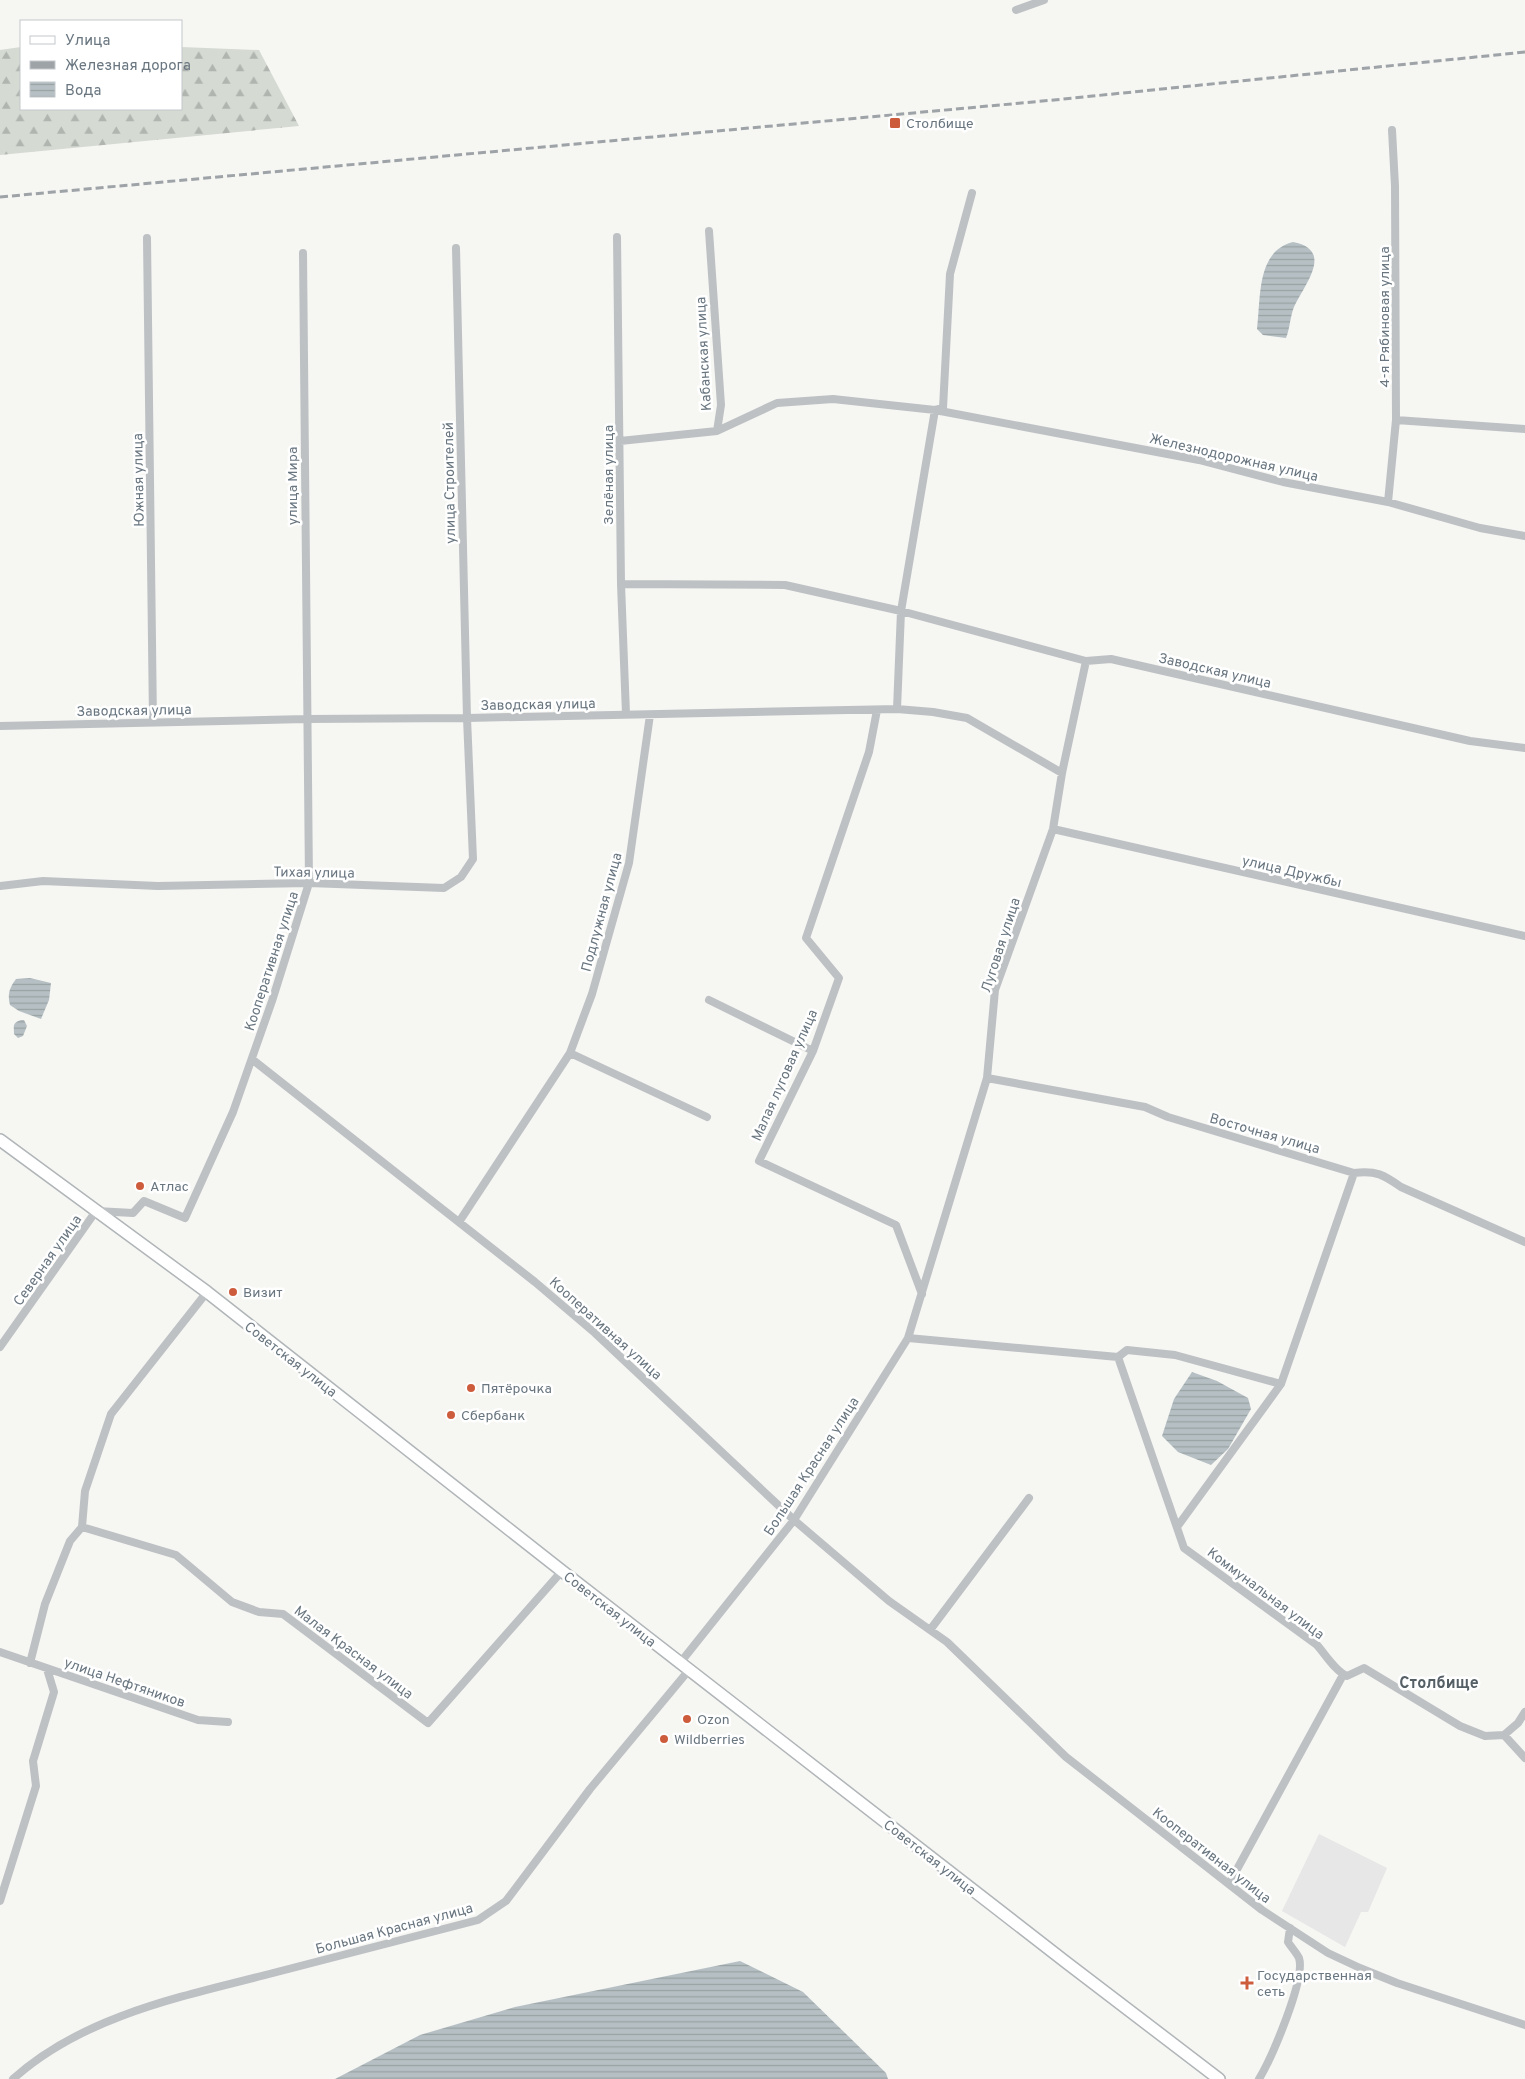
<svg xmlns="http://www.w3.org/2000/svg" width="1525" height="2079" font-family="Overpass,sans-serif">
	<style>
		.built { fill: #e6e7e6 }
		.forest { fill: url(#forest-firs) }
		.water { fill: url(#water-rules) }
		.lines { fill: none; stroke-linecap: round; stroke-linejoin: round }
		.secondary-casing { stroke: #b0b5b8; stroke-width: 14 }
		.street { stroke: #bdc1c4; stroke-width: 8 }
		.secondary { stroke: #fff; stroke-width: 11 }
		.rail { stroke: #9ea3a8; stroke-width: 3; stroke-dasharray: 8 4; stroke-linecap: butt }
		.poi-dot { fill: #cd5c3c; stroke: #fff; stroke-width: 2 }
		.labels { text-anchor: middle; stroke-width: 5; stroke-linejoin: round; paint-order: stroke }
		.poi-label { font-size: 14px; fill: #697680; stroke: #fff; text-anchor: start }
		.street-label { font-size: 14px; fill: #697680; stroke: #fff }
		.quarter-label { font-size: 16px; font-weight: bold; fill: #555f66; stroke: #fff }
	</style>
	<defs>
		<pattern id="forest-firs" width="22" height="20" patternUnits="userSpaceOnUse" patternTransform="scale(1.25)"><rect width="22" height="20" fill="#d5dad3"/><path d="M5 1l3.5 6h-7zM16 11l3.5 6h-7z" fill="#b1b5b0"/></pattern>
		<pattern id="water-rules" width="6" height="5" patternUnits="userSpaceOnUse" patternTransform="scale(1.25)"><rect width="6" height="5" fill="#b6c0c4"/><path d="M0 2.5h6" fill="none" stroke="#98a1a4"/></pattern>
	</defs>
	<rect width="100%" height="100%" fill="#f6f6f3"/>
	<path class="built" d="M1319,1834L1387,1868L1368,1912H1361L1345,1947L1282,1911Z"/>
	<path class="forest" d="M21,47V109H181V47L259,50L299,126L0,155V50Z"/>
	<path class="water" d="M1293,242C1335,250 1304,285 1294,307C1290,317 1290,328 1286,338L1263,335L1257,329C1261,299 1256,251 1293,242Z
		M30,978L51,983L49,1000L41,1019L19,1011L10,1005C7,994 10,987 16,979Z
		M21,1020H24L27,1026L23,1036L18,1038L14,1034C14,1026 12,1023 21,1020Z
		M1192,1372L1217,1381L1248,1398L1251,1409L1228,1449L1211,1465L1178,1452L1162,1436L1174,1399Z
		M740,1961L803,1992L886,2073L888,2079H335L420,2035L515,2007Z"/>
	<g class="lines">
		<defs>
			<path id="secondary" d="M0,1140L207,1292L562,1571L1067,1963L1219,2079"/>
		</defs>
		<use href="#secondary" class="secondary-casing"/>
		<path class="street" d="M1016,10L1044,0
			M709,231L721,405L717,431L777,403L833,399L935,410L1199,460L1283,482L1388,502L1480,528L1525,536
			M617,237L621,584L626,714
			M147,238L153,722
			M1396,420L1525,429
			M620,441L717,431
			M1388,502L1396,420L1395,186L1392,130
			M621,584L785,585L901,611L1086,661L1111,659L1470,741L1525,748
			M897,709L901,611L935,410L943,408L950,274L972,193
			M877,710L869,752L806,938L839,978L813,1051L759,1161L896,1225L922,1294
			M0,726L306,719L467,718L897,709L933,712L967,718L1062,773
			M1053,829L1525,936
			M0,886L43,881L158,886L309,883L444,888L461,877L473,859L467,718L456,248
			M709,1000L813,1051
			M570,1053L707,1117
			M253,1060L535,1282L595,1333L794,1520L889,1601L947,1642L1066,1757L1262,1910L1328,1953L1360,1968L1397,1983L1525,2025
			M987,1078L1145,1107L1168,1117L1354,1173C1376,1170 1384,1175 1401,1187L1525,1242
			M459,1222L570,1053L592,994L629,863L650,715
			M908,1338L1118,1357L1184,1548L1317,1645C1325,1654 1336,1672 1347,1676L1364,1668L1460,1726L1485,1736L1504,1735L1525,1758
			M0,1347L96,1211L133,1213L144,1201L185,1218L233,1112L272,1001L309,883L303,253
			M1118,1357L1127,1350L1175,1355L1281,1384
			M82,1527L176,1555L232,1602L259,1612L283,1614L428,1723L562,1571
			M1177,1527L1281,1384L1354,1173
			M930,1630L1029,1498
			M0,1652L198,1720L228,1722
			M30,1663L45,1604L70,1541L82,1527L85,1491L111,1414L207,1292
			M680,1663L794,1520L908,1338L987,1078L995,990L1053,829L1062,773L1086,661
			M1504,1735L1518,1723L1525,1712
			M1229,1884L1343,1675
			M0,1901L36,1786L33,1761L54,1692L47,1669
			M13,2079C84,2015 184,1996 273,1973C341,1955 410,1938 478,1920L506,1901L590,1789L689,1670
			M1259,2079C1271,2059 1306,1979 1299,1958C1296,1952 1291,1947 1288,1942L1290,1928"/>
		<use href="#secondary" class="secondary"/>
		<path class="rail" d="M0,197L1054,100L1525,52"/>
	</g>
	<g class="poi-dot">
		<rect x="889" y="117" width="12" height="12" rx="2.5"/>
		<circle cx="140" cy="1186" r="5"/>
		<circle cx="233" cy="1292" r="5"/>
		<circle cx="471" cy="1388" r="5"/>
		<circle cx="451" cy="1415" r="5"/>
		<circle cx="687" cy="1719" r="5"/>
		<circle cx="664" cy="1739" r="5"/>
		<path d="M1244.5 1975.5h5v5h5v5h-5v5h-5v-5h-5v-5h5z"/>
	</g>
	<g class="labels">
		<g class="poi-label">
			<text x="906" y="128">Столбище</text>
			<text x="150" y="1191">Атлас</text>
			<text x="243" y="1297">Визит</text>
			<text x="481" y="1393">Пятёрочка</text>
			<text x="461" y="1420">Сбербанк</text>
			<text x="697" y="1724">Ozon</text>
			<text x="674" y="1744">Wildberries</text>
			<text x="1257" y="1980">Государственная<tspan x="1257" dy="16">сеть</tspan></text>
		</g>
		<g class="street-label">
			<text transform="translate(1384 317) rotate(-90)" y="5">4-я Рябиновая улица</text>
			<text transform="translate(703 354) rotate(-93)" y="5">Кабанская улица</text>
			<text transform="translate(1234 457) rotate(13)" y="5">Железнодорожная улица</text>
			<text transform="translate(608 475) rotate(-90)" y="5">Зелёная улица</text>
			<text transform="translate(138 480) rotate(-91)" y="5">Южная улица</text>
			<text transform="translate(449 483) rotate(-91)" y="5">улица Строителей</text>
			<text transform="translate(292 486) rotate(-90)" y="5">улица Мира</text>
			<text transform="translate(1215 670) rotate(13)" y="5">Заводская улица</text>
			<text transform="translate(538 704) rotate(-1)" y="5">Заводская улица</text>
			<text transform="translate(134 710) rotate(-1)" y="5">Заводская улица</text>
			<text transform="translate(1292 871) rotate(13)" y="5">улица Дружбы</text>
			<text transform="translate(314 872) rotate(1)" y="5">Тихая улица</text>
			<text transform="translate(601 912) rotate(-75)" y="5">Подлужная улица</text>
			<text transform="translate(1000 945) rotate(-72)" y="5">Луговая улица</text>
			<text transform="translate(271 961) rotate(-72)" y="5">Кооперативная улица</text>
			<text transform="translate(784 1075) rotate(-66)" y="5">Малая луговая улица</text>
			<text transform="translate(1265 1133) rotate(16)" y="5">Восточная улица</text>
			<text transform="translate(47 1260) rotate(-55)" y="5">Северная улица</text>
			<text transform="translate(606 1328) rotate(42)" y="5">Кооперативная улица</text>
			<text transform="translate(291 1359) rotate(38)" y="5">Советская улица</text>
			<text transform="translate(811 1466) rotate(-57)" y="5">Большая Красная улица</text>
			<text transform="translate(1266 1593) rotate(37)" y="5">Коммунальная улица</text>
			<text transform="translate(610 1609) rotate(38)" y="5">Советская улица</text>
			<text transform="translate(354 1652) rotate(37)" y="5">Малая Красная улица</text>
			<text transform="translate(125 1682) rotate(19)" y="5">улица Нефтяников</text>
			<text transform="translate(1212 1855) rotate(38)" y="5">Кооперативная улица</text>
			<text transform="translate(930 1857) rotate(38)" y="5">Советская улица</text>
			<text transform="translate(394 1928) rotate(-15)" y="5">Большая Красная улица</text>
		</g>
		<g class="quarter-label">
			<text x="1439" y="1688">Столбище</text>
		</g>
	</g>
	<rect x="20" y="20" width="162" height="90" fill="#ffffff" stroke="#c3c8cc"/>
	<rect x="30" y="36" width="25" height="8" fill="#ffffff" stroke="#c3c8cc"/>
	<text x="65" y="45" font-size="15" fill="#697680">Улица</text>
	<rect x="30" y="61" width="25" height="8" fill="#9ea3a8" stroke="#c3c8cc"/>
	<text x="65" y="70" font-size="15" fill="#697680">Железная дорога</text>
	<rect x="30" y="82" width="25" height="15" fill="url(#water-rules)" stroke="#c3c8cc"/>
	<text x="65" y="95" font-size="15" fill="#697680">Вода</text>
</svg>
